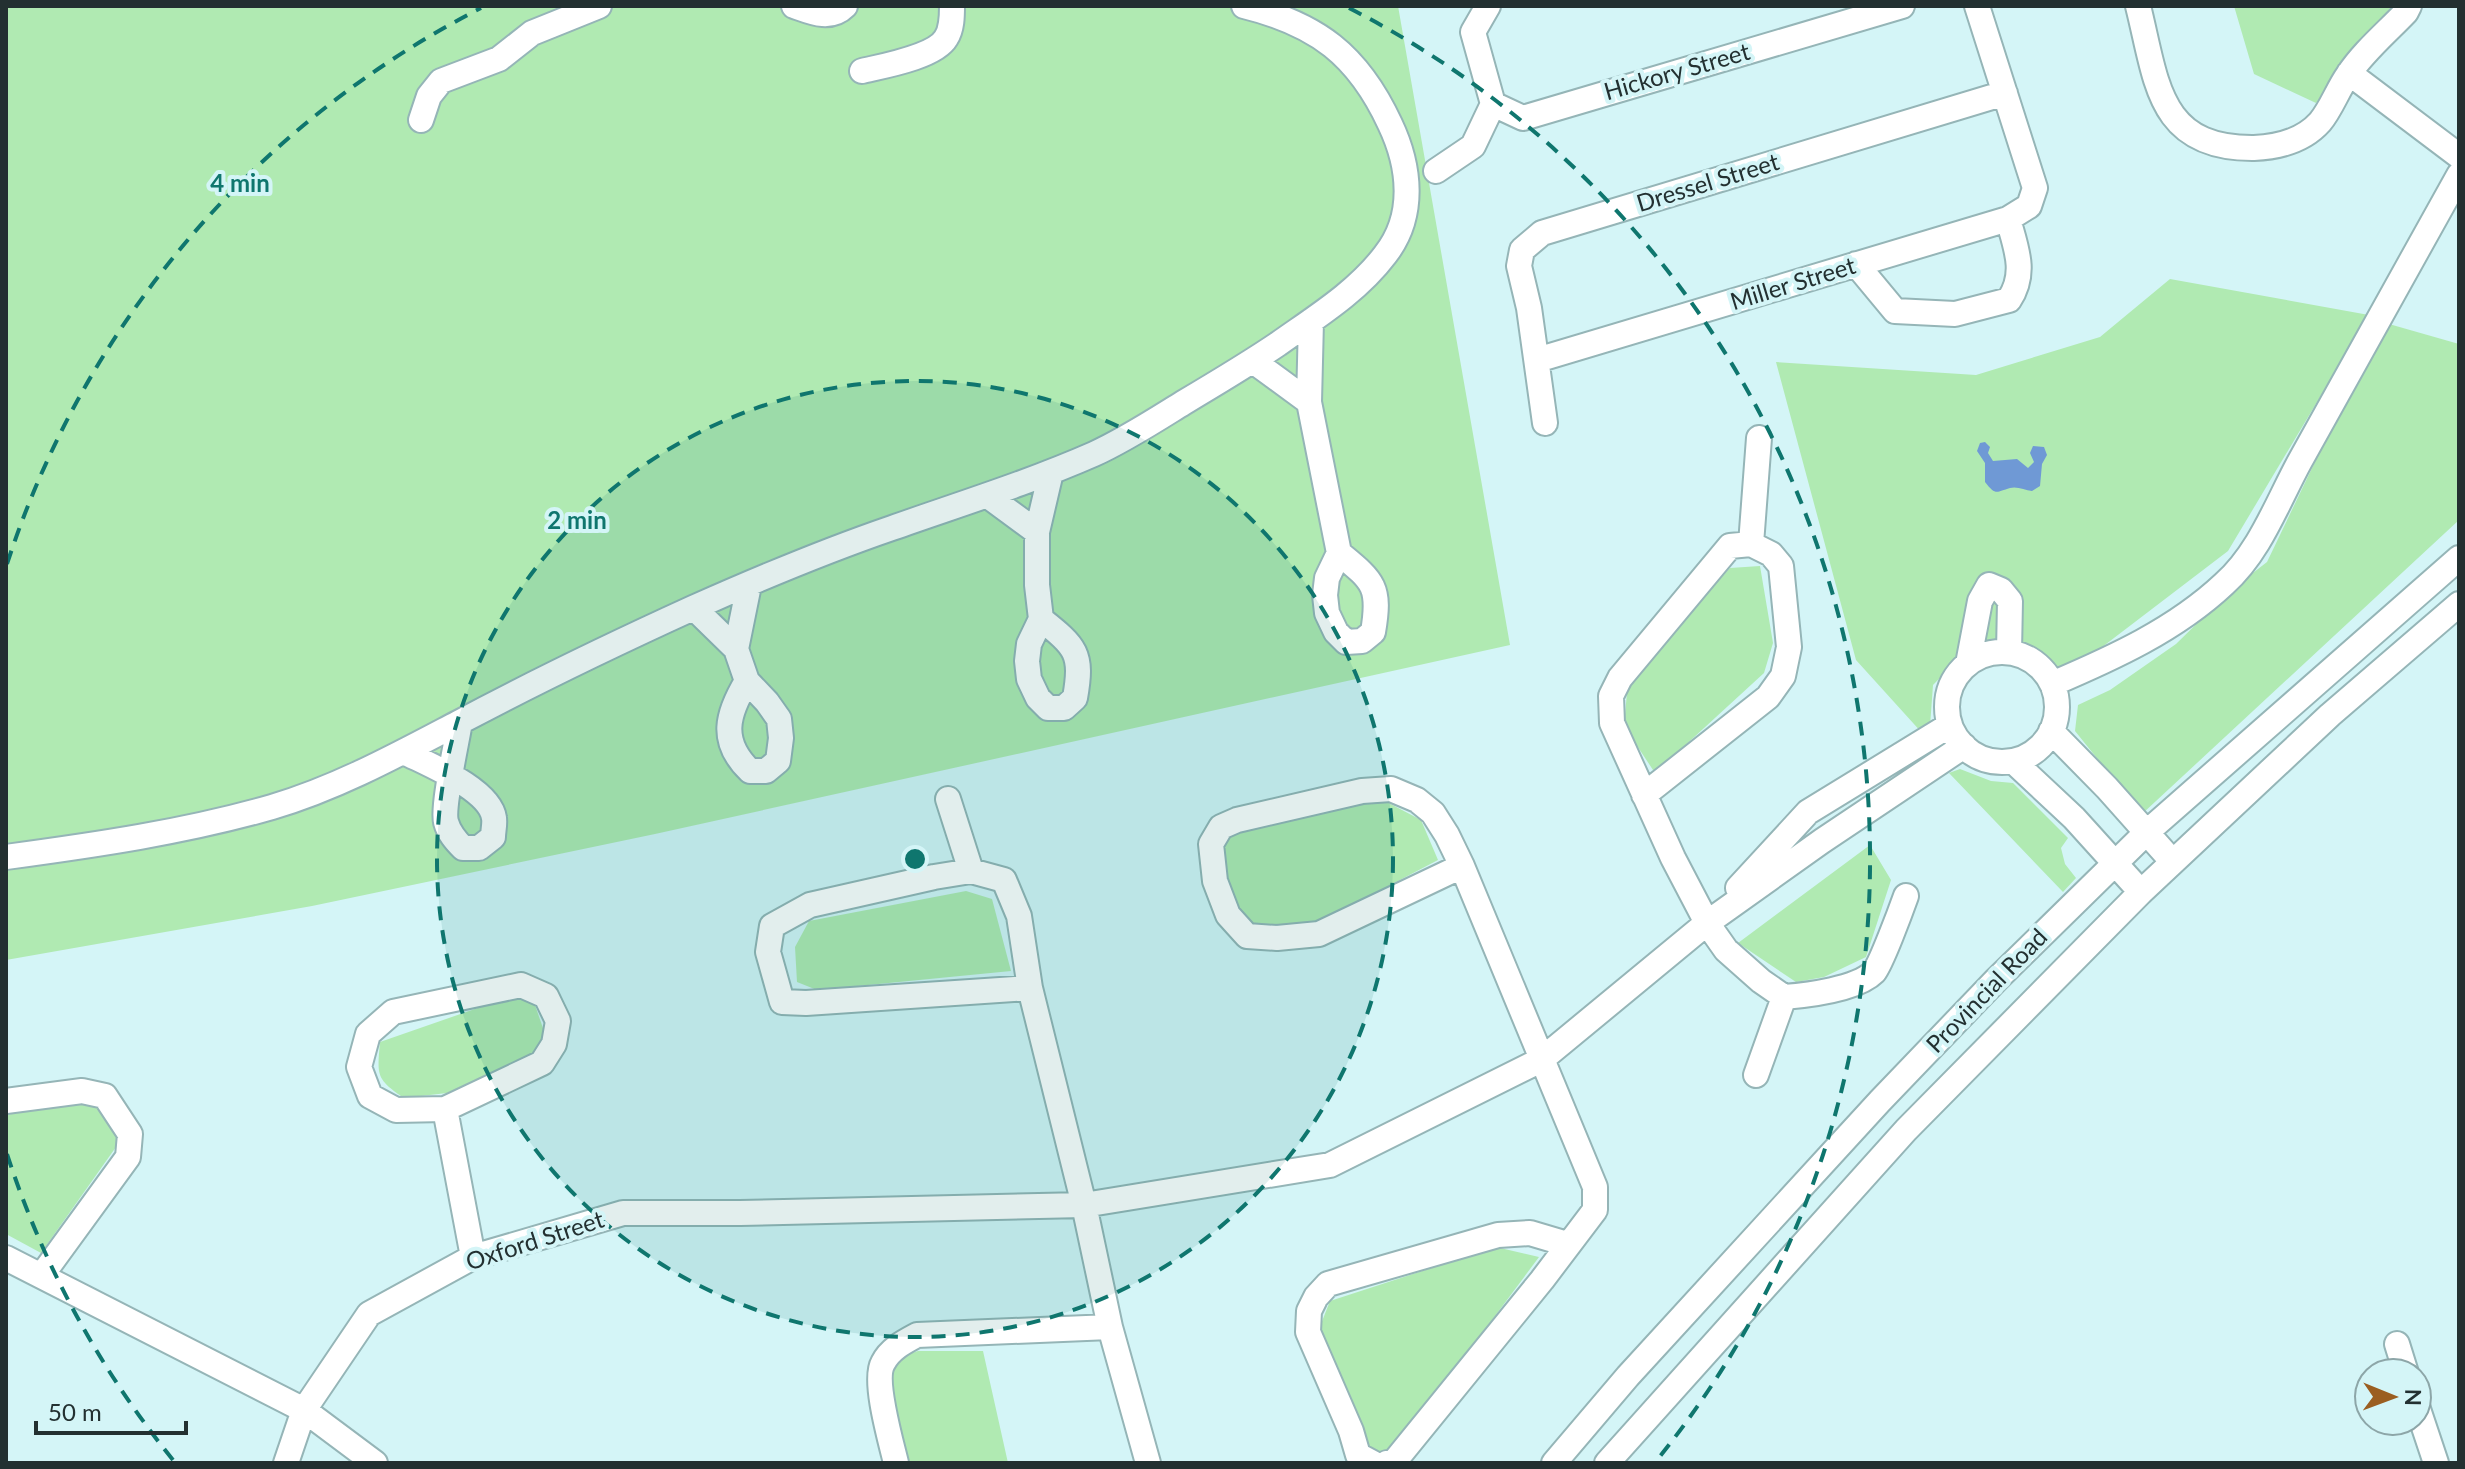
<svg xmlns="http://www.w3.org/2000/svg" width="2465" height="1469" font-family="Lato,sans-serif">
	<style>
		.green { fill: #b0eab2 }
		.water { fill: #6f99d5 }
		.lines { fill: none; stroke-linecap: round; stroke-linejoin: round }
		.minor-casing { stroke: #95b5b7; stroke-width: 28 }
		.minor { stroke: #fff; stroke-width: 24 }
		.ring { fill: none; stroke: #0f766e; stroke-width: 4; stroke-dasharray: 14 10 }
		.labels { text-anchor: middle; stroke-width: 8; stroke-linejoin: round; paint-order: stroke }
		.street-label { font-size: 24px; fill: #233031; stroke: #d4f5f7 }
		.centre { fill: #0f766e; stroke: #d4f5f7; stroke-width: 4 }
		.ring-label { font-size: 24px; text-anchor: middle; font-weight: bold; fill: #0f766e; stroke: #d4f5f7; stroke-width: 8; stroke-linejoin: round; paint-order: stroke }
	</style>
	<rect width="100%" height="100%" fill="#d4f5f7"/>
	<path class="green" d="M6,6H1398L1510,645L655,834L312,906L6,960Z
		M2234,6H2392L2342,67L2316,103L2254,74Z
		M2170,279L2369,315L2228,551L2093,654L2058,671L2046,656L2026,646H1996L1964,653L1933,685L1930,726L1923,734L1856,660L1776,362L1976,375L2100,337Z
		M2382,322L2459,344V520L2142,814L2075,731L2078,705L2110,690L2176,644L2231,590L2267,562Z
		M1760,566L1773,643L1764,673L1655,773L1624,726L1628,681L1730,568Z
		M1960,769L1991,781L2013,783L2068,838L2061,848L2065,864L2076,878L2063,892L1949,773Z
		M1383,800L1421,820L1438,860L1316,924L1254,929L1221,884L1224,842L1240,825Z
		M1870,845L1891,880L1866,957L1824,977L1796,982L1738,943Z
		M966,891L992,899L1011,971L817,990L797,982L795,947L809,921Z
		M515,995L534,1002L545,1034L533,1054L447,1093L404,1098C376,1079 377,1076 380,1042Z
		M82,1101L98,1106L117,1135L116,1147L41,1253L6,1234V1115Z
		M1496,1247L1539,1257L1395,1450L1372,1452L1319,1329L1330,1301Z
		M918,1351H983L1008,1463H908L889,1388L893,1364L906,1355Z"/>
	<path class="water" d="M1985,442L1990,447L1988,453L1993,461L2017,459L2028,468L2034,462L2030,453L2033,446L2044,447L2047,455L2042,464L2040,486L2032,491C2025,490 2017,486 2010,488C1996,492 1996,496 1985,482V463L1977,451L1980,443Z"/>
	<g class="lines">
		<defs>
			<path id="minor" d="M794,6C811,12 830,21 845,6
				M1488,6L1473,32L1493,104L1523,118L1902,6
				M1977,6L2035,188
				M2138,6C2157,81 2157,149 2254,148C2278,147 2303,141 2320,122C2331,109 2338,89 2348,75C2363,52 2387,32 2406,12L2409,6
				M862,71C883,66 935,57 946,38C952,29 952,16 952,6
				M2349,73L2459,156
				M421,120L429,96L441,81L499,59L532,33L599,6
				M1436,171L1473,146L1493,104
				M1856,264L1895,311L1955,314L2009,300C2027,273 2016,248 2008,219
				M1537,360L2008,219L2029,206L2035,188
				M1253,361L1309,402L1311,321
				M1309,402L1339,553L1327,578L1325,595L1327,613L1336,632L1346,642L1362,641L1373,632C1381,586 1373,581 1339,553
				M1545,423L1529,308L1519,266L1522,250L1542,233L2005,93
				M988,496L1037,532
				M1751,544L1759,438
				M694,608L736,649
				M1041,619C1076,647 1083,653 1075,698L1064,708H1048L1038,698L1029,679L1027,661L1029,644L1041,619L1037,585V532L1051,472
				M1947 707a55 55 0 1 1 110 0a55 55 0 1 1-110 0Z
				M1968,664L1980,601L1989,585L2001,590L2010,601L2009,652
				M747,681C727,714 719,741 750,771H766L778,761L781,738L779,719L767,702L747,681L736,649L749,585
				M2052,684C2113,658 2175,630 2224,584C2260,552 2277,503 2300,461C2353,366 2406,270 2459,175
				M2051,731L2107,788L2172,861
				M404,752C427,764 490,789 494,818C495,824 493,831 493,837L479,848H463C455,840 449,833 446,822C442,807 457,741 460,722
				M2013,761L2074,818L2141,892
				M1644,795L1768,697L1783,676L1789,647L1781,566L1771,554L1751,544L1730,546L1620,678L1611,696L1612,723L1673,858L1707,923L1726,950L1761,981L1784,997C1808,995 1857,989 1874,972C1881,964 1901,910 1906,896
				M948,799L971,871
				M6,857C95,845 185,832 272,807C337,788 399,754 458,723C535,682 614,644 693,608C758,579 825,551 892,528C960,504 1028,483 1094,454C1125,440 1154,421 1183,403C1215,384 1247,365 1278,344C1316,317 1357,292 1385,255C1416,216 1410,166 1390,124C1358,55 1317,24 1244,6
				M1738,888L1808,812L1950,725
				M521,985L546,996L558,1021L554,1044L542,1063L445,1109L396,1110L370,1096L359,1067L368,1034L393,1012Z
				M1030,988L806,1003L782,1002L768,952L772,926L810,905L934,877L971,871L1004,880L1019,916L1030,988L1084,1205L1110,1327L1148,1463
				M1756,1075L1784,997
				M6,1101L82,1091L105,1096L130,1134L128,1157L42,1275
				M445,1109L473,1257
				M6,1258L304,1410L375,1463
				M2397,1344L2406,1373
				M2417,1406L2436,1463
				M286,1463L304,1410L369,1314L473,1257L623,1213H740L1084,1205L1330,1165L1541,1060L1707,923L1822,841L1964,746
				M896,1463C891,1442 873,1380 883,1363C890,1349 904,1342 917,1335L1110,1327
				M1373,1463L1358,1455L1351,1431L1308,1332L1309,1311L1316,1297L1328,1284L1498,1235L1530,1233L1567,1244
				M1387,1463L1394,1462L1542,1280L1595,1210V1187L1462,866L1447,835L1433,813L1417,800L1391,789L1362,791L1237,820L1221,827L1211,844L1215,881L1228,915L1247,936L1277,938L1319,934L1462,866
				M1554,1463L1628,1376L1880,1101L1996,980L2147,832L2459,558
				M1607,1463L1906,1130L2141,892L2330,715L2459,604"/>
		</defs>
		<use href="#minor" class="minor-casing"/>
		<use href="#minor" class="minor"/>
	</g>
	<circle cx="915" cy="859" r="478" fill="#0f766e" fill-opacity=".12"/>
	<g class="ring">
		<circle cx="915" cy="859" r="478"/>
		<path d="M173 1460A955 955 0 0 1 7 1154M7 564A955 955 0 0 1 481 8M1349 8A955 955 0 0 1 1657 1460"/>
	</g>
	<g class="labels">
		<g class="street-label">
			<text transform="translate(1677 72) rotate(-16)" y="8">Hickory Street</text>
			<text transform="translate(1708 183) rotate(-17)" y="8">Dressel Street</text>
			<text transform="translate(1793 284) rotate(-17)" y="8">Miller Street</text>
			<text transform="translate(1987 991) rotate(-46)" y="8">Provincial Road</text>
			<text transform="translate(535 1241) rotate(-18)" y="8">Oxford Street</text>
		</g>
	</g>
	<circle cx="915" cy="859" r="12" class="centre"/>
	<g class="ring-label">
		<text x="240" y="192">4 min</text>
		<text x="577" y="529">2 min</text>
	</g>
	<rect width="2465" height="1469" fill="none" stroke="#233031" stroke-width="16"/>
	<g transform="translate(2393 1397) rotate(91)"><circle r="38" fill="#d4f5f7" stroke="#8da6a8" stroke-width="2"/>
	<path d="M0-6L14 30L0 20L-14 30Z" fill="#9b5e21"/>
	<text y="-12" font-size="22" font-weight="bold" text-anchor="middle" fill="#233031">N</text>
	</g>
	<path d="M36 1421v12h150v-12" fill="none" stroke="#233031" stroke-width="4"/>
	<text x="48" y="1421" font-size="24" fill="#233031" stroke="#d4f5f7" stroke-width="6" paint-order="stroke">50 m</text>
</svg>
